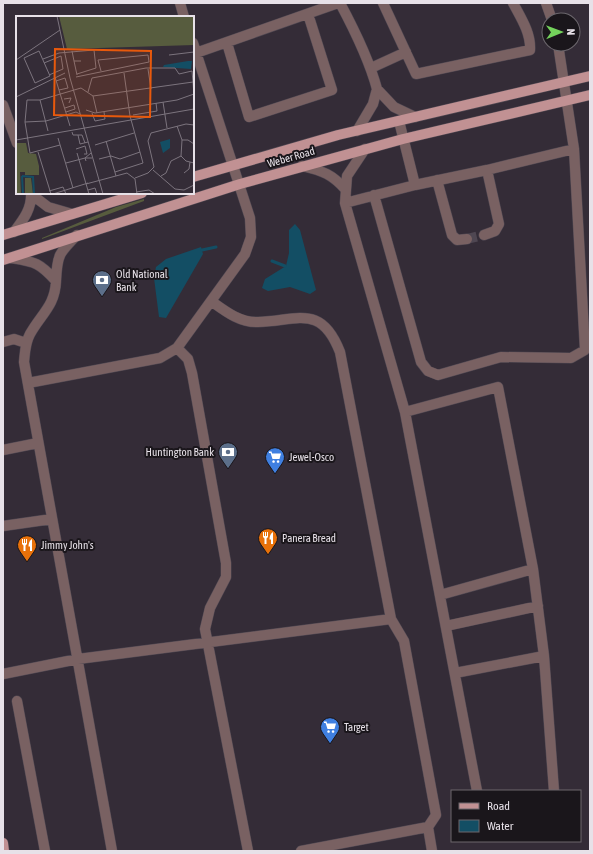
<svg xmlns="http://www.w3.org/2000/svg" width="593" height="854" font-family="'Asap Condensed',sans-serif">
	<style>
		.green { fill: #575c3e }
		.water { fill: #134e64 }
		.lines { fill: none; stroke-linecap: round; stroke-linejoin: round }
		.stream { stroke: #134e64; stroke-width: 3 }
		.minor-tunnel { stroke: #4f4752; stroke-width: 10; stroke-dasharray: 10 5; stroke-linecap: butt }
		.minor-casing { stroke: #514953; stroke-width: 11 }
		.major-casing { stroke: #514953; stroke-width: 11 }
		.minor { stroke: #796162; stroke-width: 10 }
		.major { stroke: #c19193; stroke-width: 10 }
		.labels { text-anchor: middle; stroke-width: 4; stroke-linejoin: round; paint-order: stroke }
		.street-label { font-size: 11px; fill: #e7e1e8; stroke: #1a161b }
		.poi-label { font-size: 11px; fill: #e7e1e8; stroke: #1a161b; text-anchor: start }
		.inset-river { fill: none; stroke: #134e64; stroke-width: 2 }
		.inset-road { fill: none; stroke: #7c747e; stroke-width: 1 }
		.view { fill: #e8590c; fill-opacity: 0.15; stroke: #e8590c; stroke-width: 2 }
		.inset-edge { fill: none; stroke: #e7e1e8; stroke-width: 2 }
	</style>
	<rect width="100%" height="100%" fill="#342c37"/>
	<path class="green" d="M144,199V201L42,239V238L116,207Z"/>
	<path class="water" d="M295,224L300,230L316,290L310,294L290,287L268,291L262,288L265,279L286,266L289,253V230Z
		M201,247L203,254L166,318L159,317L154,278L156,267L166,259Z"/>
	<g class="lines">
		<path class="stream" d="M202,250L216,247
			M272,261L285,266"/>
		<path class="minor-tunnel" d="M467,239L484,235"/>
		<defs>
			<path id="minor" d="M180,3L184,17
				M340,3C355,31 369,59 377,89
				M383,3L416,74L530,50C531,33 521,18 513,3
				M546,3L552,20
				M227,43L249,117L332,90L308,14
				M193,54L338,3
				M371,68L406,52
				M3,105L17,143
				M399,121L415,185
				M357,131L373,104L377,89L394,107L415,117
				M302,166C323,171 332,174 346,190L347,176L365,149
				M437,180L452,235L457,240L467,239
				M346,190L345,203L405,412L477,791
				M31,194L48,207L72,214
				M374,195L421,362L428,371L438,375L501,357L571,358L585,350L574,149L558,44
				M345,203L415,185L487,170
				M14,232C23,220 32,209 31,193
				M484,235L495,231L499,224L487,170L574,149
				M10,258C35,262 39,262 56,281C57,255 59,253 77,235
				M56,281C55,306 41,314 30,334C25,343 25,352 24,362L112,851
				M211,301C225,311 240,323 258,322C297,321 321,303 340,352L391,619L404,641L436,815L428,827L432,851
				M3,342L14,339L26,343
				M177,348L188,359L192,373L226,563V577L210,608L205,629L248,851
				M28,383L160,358L177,348L245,254L251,237L250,218L193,43
				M405,412L498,387L533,569L544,656L554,791
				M3,450L38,443
				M3,526L52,519
				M440,595L533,569
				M446,626L538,606
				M455,673L544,656
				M3,674L78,659L391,619
				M17,701L45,851
				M301,851L428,827"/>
			<path id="major" d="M193,177L338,135L590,76
				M3,235L142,193
				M3,260L240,184L403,139L590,95
				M3,843L4,851"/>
		</defs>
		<use href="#minor" class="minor-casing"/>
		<use href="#major" class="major-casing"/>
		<use href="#minor" class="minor"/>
		<use href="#major" class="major"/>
	</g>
	<defs>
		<symbol id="bank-pin" viewBox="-11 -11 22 30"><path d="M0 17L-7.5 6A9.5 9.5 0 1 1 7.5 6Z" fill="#5c6f8a" stroke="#1a161b"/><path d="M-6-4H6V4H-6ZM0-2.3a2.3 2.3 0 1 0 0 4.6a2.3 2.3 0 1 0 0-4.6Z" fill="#fff"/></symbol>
		<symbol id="supermarket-pin" viewBox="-11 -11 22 30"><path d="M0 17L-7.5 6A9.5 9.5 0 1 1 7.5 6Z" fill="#3f7fe0" stroke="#1a161b"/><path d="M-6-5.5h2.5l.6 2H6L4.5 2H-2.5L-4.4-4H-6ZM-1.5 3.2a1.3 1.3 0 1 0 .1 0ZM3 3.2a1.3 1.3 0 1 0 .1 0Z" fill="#fff"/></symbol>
		<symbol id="restaurant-pin" viewBox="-11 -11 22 30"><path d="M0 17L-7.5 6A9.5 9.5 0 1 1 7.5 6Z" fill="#e8710a" stroke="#1a161b"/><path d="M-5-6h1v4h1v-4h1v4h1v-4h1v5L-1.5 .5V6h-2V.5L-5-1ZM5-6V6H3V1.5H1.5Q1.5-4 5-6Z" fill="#fff"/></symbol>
	</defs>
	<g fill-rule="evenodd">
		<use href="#bank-pin" x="91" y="269" width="22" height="30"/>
		<use href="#bank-pin" x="217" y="441" width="22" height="30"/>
		<use href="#supermarket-pin" x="264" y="446" width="22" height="30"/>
		<use href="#restaurant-pin" x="257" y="527" width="22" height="30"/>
		<use href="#restaurant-pin" x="16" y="534" width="22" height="30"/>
		<use href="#supermarket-pin" x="319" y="716" width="22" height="30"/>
	</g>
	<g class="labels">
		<g class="street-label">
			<text transform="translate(291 157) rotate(-16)" y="4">Weber Road</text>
		</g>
		<g class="poi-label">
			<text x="116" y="278">Old National<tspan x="116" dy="13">Bank</tspan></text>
			<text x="214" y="456" text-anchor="end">Huntington Bank</text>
			<text x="289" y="461">Jewel-Osco</text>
			<text x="282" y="542">Panera Bread</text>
			<text x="41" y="549">Jimmy John's</text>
			<text x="344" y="731">Target</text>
		</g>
	</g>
	<g transform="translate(16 16)">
		<rect width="178" height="178" fill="#342c37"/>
		<path d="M43,0H178V29L51,33ZM0,127H10L12,137L20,138L23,150V159H9V156H4L5,178H0ZM9,162H15L17,178H9Z" fill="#575c3e"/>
		<path d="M172,45H176L175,53L147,51L148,49ZM154,123V132L147,137L144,126Z" fill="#134e64"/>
		<path class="inset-river" d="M6,160L17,161L18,178M6,160L7,178"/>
		<path class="inset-road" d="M41,0L54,62L87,178M23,35L34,60L19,67L8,42ZM56,35L58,45H65M153,39L178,36M27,43L43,37L78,34L80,52L61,58M0,44L44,14M58,45L61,59M28,47L45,40L47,53L33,59M132,53L135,73M39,61L54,110M60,61L133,46L132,39L82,44L85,55M40,65L49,62L52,72L43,74M72,76L76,62L130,52H159L163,58L176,55L177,66M77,80L177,66L178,80M0,81L49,57M48,83L55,82L53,87M24,84L32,115M147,86L151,112M49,92L58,89L59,93L50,96M70,94L79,97L161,84L178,78M76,97L79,105L89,103L88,96M117,99L141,95L140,87M9,106L30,105L60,96L64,98M161,110L166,124L165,140L170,145L178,147M56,116L57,119H62L64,128L72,126M62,119H66L69,127M42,122L57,172M0,124L178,93M166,124H172L178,128M90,125L100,160M44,129L14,137L9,106L11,84H24L65,72L77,80L81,97M79,129L118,117M60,133L69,130L71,138H68M22,136L35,178M61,137L73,178M75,137L69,142H76M83,143L95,140L104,143L124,136M50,147L69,142L70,145M137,154L159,173L168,174L178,169M99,156L127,147L114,100L108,57M168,157L173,153L174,146M145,160L150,157L155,145L165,140M119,162L132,157L138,151L132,125L135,117L170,108L178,109M70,168L111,157L119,163L121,178M72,174L79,172L81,178M33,175L47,171L50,178M120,176L133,174L139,178M37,178L72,167"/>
		<path class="view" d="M39,33L135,35L134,101L38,99Z"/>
		<rect width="178" height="178" class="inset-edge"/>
	</g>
	<rect width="593" height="854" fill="none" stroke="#e7e1e8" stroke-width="8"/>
	<rect x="451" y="790" width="130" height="52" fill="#1a161b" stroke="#6c676d"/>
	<rect x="459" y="803" width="20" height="6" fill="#c19193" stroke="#6c676d"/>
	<text x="487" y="810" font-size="12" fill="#e7e1e8">Road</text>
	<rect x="459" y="820" width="20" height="12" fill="#134e64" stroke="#6c676d"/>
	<text x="487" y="830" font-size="12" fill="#e7e1e8">Water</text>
	<g transform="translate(561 32) rotate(89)"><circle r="19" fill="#1a161b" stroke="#6c676d"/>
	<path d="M0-3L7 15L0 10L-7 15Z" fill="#74d25c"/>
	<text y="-6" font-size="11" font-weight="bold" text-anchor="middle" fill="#e7e1e8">N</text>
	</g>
</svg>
